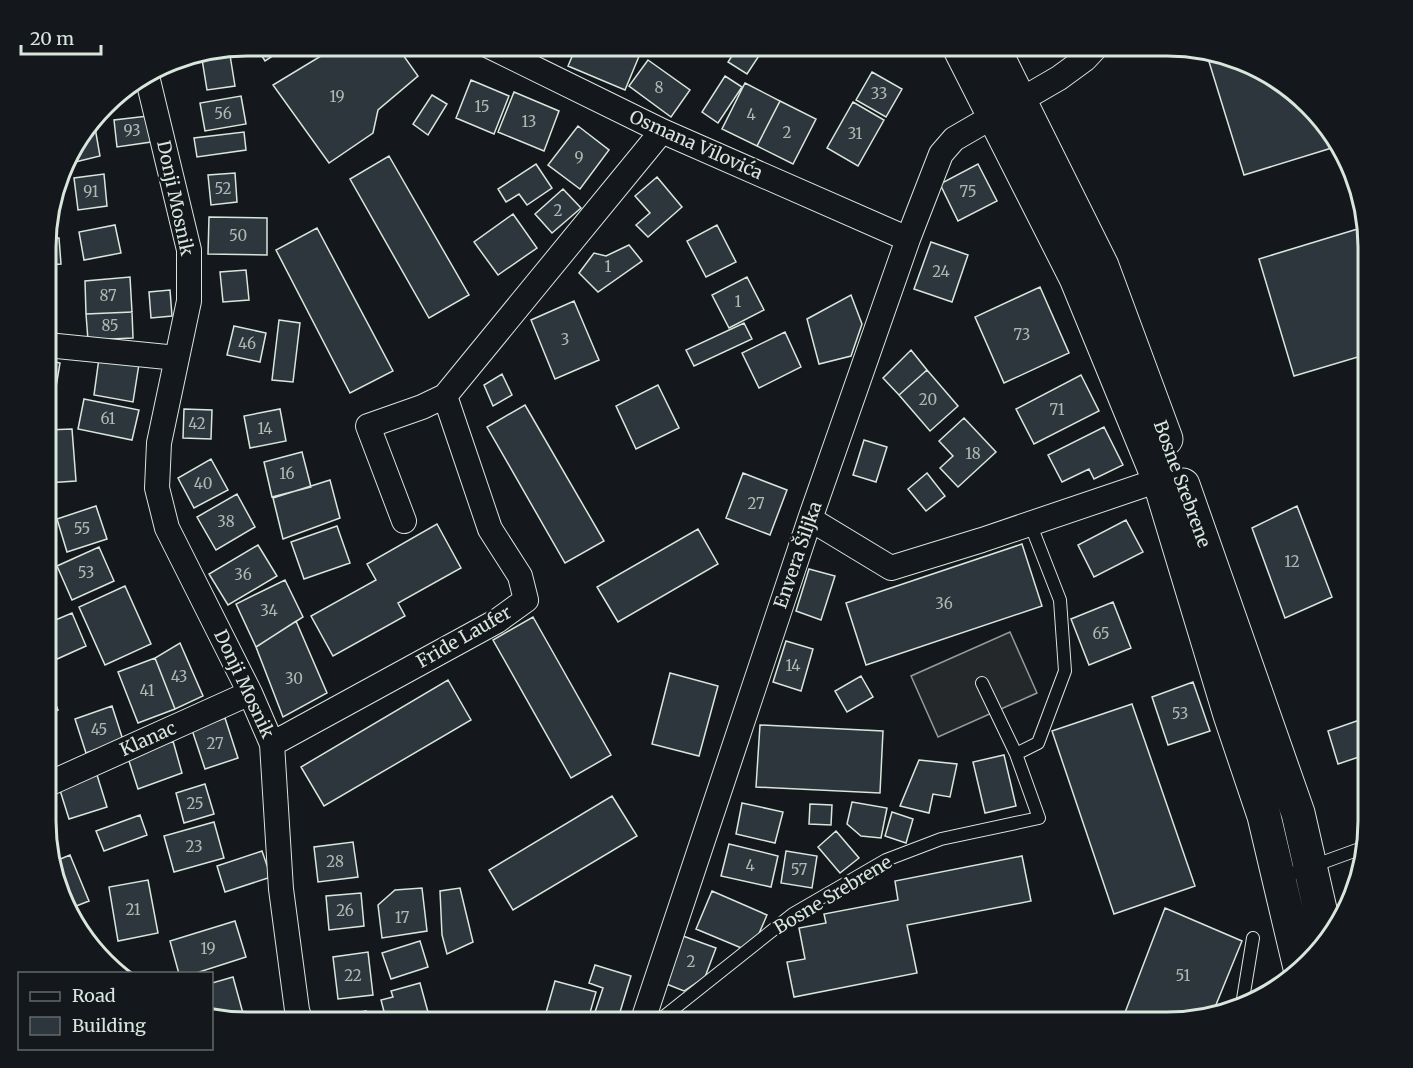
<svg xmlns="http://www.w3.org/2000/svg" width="1413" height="1068" font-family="Merriweather,serif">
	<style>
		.parking { fill: #24282b; stroke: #939e99; stroke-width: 1.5 }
		.building { fill: #2c363c; stroke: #d8e6dc; stroke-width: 1.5 }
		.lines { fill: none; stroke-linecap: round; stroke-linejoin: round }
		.service-casing { stroke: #d8e6dc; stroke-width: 14 }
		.minor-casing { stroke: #d8e6dc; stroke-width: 26 }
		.primary-casing { stroke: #d8e6dc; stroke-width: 35 }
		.service { stroke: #14181c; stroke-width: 12 }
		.minor { stroke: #14181c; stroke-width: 24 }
		.primary { stroke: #14181c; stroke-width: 33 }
		.labels { text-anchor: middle; stroke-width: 4.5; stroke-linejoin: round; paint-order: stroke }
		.number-label { font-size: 15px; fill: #adbab4 }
		.street-label { font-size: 18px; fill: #d8e6dc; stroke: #14181c }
		.rim { fill: none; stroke: #d8e6dc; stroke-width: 3 }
	</style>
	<rect width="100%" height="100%" fill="#14181c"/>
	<path class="parking" d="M1010,632L1037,693L938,737L911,676Z"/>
	<path class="building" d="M255,45H283L285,48L265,61Z
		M339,45H396L418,76L378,110L373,133L329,163L273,85Z
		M577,45H620L640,54L625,90L568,66Z
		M739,45H766L747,74L728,62Z
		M229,49L235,86L207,90L201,53Z
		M1206,52L1243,60L1299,95L1338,146L1244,175Z
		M648,60L690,90L671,117L629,86Z
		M872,72L902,89L886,117L856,100Z
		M725,76L742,87L718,123L702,112Z
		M471,80L509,96L494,134L456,118Z
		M745,83L780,101L757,146L722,129Z
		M514,92L559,111L544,151L498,132Z
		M432,95L447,104L428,135L413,124Z
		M241,96L246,124L205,131L200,103Z
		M780,101L816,119L793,164L757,146Z
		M853,102L884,120L858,166L827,148Z
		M148,116L151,142L117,147L114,120Z
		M92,122H94L100,156L71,163L70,153L72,146Z
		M578,126L609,150L580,189L548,165Z
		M244,132L246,150L197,157L194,138Z
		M389,156L469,295L429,318L350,179Z
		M536,164L552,188L527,205L519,194L506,202L498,189Z
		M978,164L997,201L958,221L940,184Z
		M235,173L237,202L211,205L208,175Z
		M104,174L107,206L78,210L74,178Z
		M657,177L682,207L648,237L636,225L650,213L635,196Z
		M563,189L581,208L552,233L535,214Z
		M513,214L537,248L498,275L474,242Z
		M209,217L267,218V255L208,254Z
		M115,225L121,253L84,260L79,232Z
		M717,225L736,262L706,277L687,241Z
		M1364,227L1368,247V354L1294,376L1259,259Z
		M317,228L393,371L350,393L276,250Z
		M47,238H59L61,264L47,265Z
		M931,242L968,255L952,302L914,289Z
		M629,245L642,261L598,292L579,273L594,253L606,256Z
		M246,270L249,300L223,302L220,272Z
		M130,277L132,312L86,314L85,281Z
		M747,277L764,310L729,328L712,295Z
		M51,286L54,330H47V287Z
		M1040,287L1069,353L1004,383L975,317Z
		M170,290L172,316L151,318L149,292Z
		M851,295L862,324L851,356L819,364L807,319Z
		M574,301L599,360L555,379L531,320Z
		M132,312L133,338L88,340L86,314Z
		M279,320L300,323L293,382L272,380Z
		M744,323L752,339L694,366L686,350Z
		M234,326L266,333L260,362L227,355Z
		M785,332L801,367L759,388L742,353Z
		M911,350L927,370L899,395L883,378Z
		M99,358L139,364L133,402L94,395Z
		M46,360L60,363L54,399L46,398Z
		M927,370L958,406L930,431L899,395Z
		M502,374L512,395L493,406L484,385Z
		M1081,375L1099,411L1034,444L1016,409Z
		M658,385L679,428L636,449L616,406Z
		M84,399L139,410L132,440L78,429Z
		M525,405L604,541L565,563L487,427Z
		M184,409L212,410L211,439L183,438Z
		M280,409L286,441L250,448L244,416Z
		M964,418L996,452L958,487L940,468L953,456L939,441Z
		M1104,427L1123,465L1094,479L1089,469L1062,482L1048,455Z
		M72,429L76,481L46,483V430Z
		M864,440L887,447L876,482L853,475Z
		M302,452L311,487L272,497L264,462Z
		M211,459L228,490L194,508L178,478Z
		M743,473L787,490L770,535L726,518Z
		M927,473L945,496L926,511L908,489Z
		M330,480L340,518L283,539L273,498Z
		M237,494L255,527L216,550L197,517Z
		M96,506L107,539L67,552L57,519Z
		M1297,506L1332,597L1285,618L1252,528Z
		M1126,520L1143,552L1094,577L1078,545Z
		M437,524L461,568L398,603L405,616L333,656L311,616L376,580L367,564Z
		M337,526L350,563L304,579L291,542Z
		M698,529L718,564L618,622L597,587Z
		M1022,544L1042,606L866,665L846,603Z
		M258,545L277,576L228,605L209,574Z
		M99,547L114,581L72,600L57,566Z
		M809,569L835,576L821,620L796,611Z
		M285,580L303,617L256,647L236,604Z
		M125,586L151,644L105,665L79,607Z
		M1113,602L1131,648L1089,665L1071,619Z
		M72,613L86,646L46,664V624Z
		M533,617L611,755L571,778L493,640Z
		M296,621L327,693L283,717L256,647Z
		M786,641L813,649L801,691L773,682Z
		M180,643L203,696L175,709L155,658Z
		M155,658L175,709L138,723L118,672Z
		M670,673L718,686L699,756L652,744Z
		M861,676L873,697L847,712L835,691Z
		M46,679L58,710L46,715Z
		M448,680L471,720L324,806L301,767Z
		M1193,682L1210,731L1168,745L1152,697Z
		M1132,704L1195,886L1114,914L1052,731Z
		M112,706L123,740L86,753L75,719Z
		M1368,717V754L1338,764L1328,731Z
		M225,718L238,758L205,769L192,730Z
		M760,725L883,731L880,793L756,787Z
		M173,741L182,773L138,789L128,758Z
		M1004,755L1016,806L985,813L973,762Z
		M919,760L957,764L950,797L933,794L929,813L900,806Z
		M97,775L107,807L69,819L59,787Z
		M205,784L214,814L184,823L176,793Z
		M612,796L637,836L513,910L489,870Z
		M852,802L887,808L881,838L861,836L847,824Z
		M742,803L783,812L775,843L736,834Z
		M810,804L832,805L831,825L809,824Z
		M892,812L913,819L906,843L885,836Z
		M140,815L147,835L104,851L96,831Z
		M214,822L224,858L174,872L164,836Z
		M836,831L859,858L840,873L818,847Z
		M353,842L358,877L318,882L314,847Z
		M729,844L778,856L771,887L721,876Z
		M262,851L271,877L225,892L217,866Z
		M786,851L817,856L812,888L781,883Z
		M70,855L89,901L66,910L53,862Z
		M1022,856L1031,901L907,925L917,973L794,997L787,962L805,959L799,928L826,923L824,914L898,900L895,881Z
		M148,880L158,933L118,941L109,887Z
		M422,888L427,931L382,938L378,905L395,890Z
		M460,888L473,942L447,954L442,935L440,891Z
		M712,891L767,915L751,952L696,929Z
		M361,893L364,926L329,930L326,896Z
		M1165,908L1242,941L1213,1012L1166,1023H1121Z
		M235,921L246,957L193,974H179L170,941Z
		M683,936L716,948L705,977L684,991L664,983Z
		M420,941L428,967L391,979L382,953Z
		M368,952L373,995L338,999L333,957Z
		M595,965L631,976L617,1022L594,1015L603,988L589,983Z
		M233,977L244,1017L229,1021L212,1017V983Z
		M555,981L596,992L587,1023H543Z
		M420,983L431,1023H387L381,1000L393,997L391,991Z
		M366,1011L369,1023H337L336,1017Z"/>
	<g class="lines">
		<defs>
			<path id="service" d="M982,683L1016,754L1038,743L1065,671L1060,600L1030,523
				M1280,878L1365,847
				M1242,1005L1253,938
				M656,1023L793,914L886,860L941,839L1039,818L1016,754"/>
			<path id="minor" d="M487,45L662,131L908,239
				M147,76L189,250V301L159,443L157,488L167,528L250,693L272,744L281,889L297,1010L301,1023
				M47,345L177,358
				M810,519L891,568L982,540L1159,480
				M404,521L368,426L422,407L445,396
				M272,744L497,621L526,600L520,576L490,529L445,396L662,131
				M46,785L250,693
				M642,1023L810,519L908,239L941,154L954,139L1059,78L1085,59L1098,45"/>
			<path id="primary" d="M958,45L1076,278L1159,480L1230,715L1264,816L1300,968
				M992,45L1102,266L1166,439
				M1183,485L1298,813L1327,940"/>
		</defs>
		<use href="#service" class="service-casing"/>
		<use href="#minor" class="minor-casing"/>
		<use href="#primary" class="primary-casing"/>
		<use href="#service" class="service"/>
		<use href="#minor" class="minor"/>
		<use href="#primary" class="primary"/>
	</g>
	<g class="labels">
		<g class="number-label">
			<text x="659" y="93">8</text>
			<text x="879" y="99">33</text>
			<text x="337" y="102">19</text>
			<text x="482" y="112">15</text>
			<text x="223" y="119">56</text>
			<text x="751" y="120">4</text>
			<text x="529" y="127">13</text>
			<text x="132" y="136">93</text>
			<text x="787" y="138">2</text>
			<text x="855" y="139">31</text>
			<text x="579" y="163">9</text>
			<text x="223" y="194">52</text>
			<text x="91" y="197">91</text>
			<text x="968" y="197">75</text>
			<text x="558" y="216">2</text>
			<text x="238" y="241">50</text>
			<text x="608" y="272">1</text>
			<text x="941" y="277">24</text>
			<text x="108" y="301">87</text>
			<text x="738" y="307">1</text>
			<text x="110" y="331">85</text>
			<text x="1022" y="340">73</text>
			<text x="565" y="345">3</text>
			<text x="247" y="349">46</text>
			<text x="928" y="405">20</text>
			<text x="1057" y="415">71</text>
			<text x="108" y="424">61</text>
			<text x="197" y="429">42</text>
			<text x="265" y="434">14</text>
			<text x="973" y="459">18</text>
			<text x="287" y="479">16</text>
			<text x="203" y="489">40</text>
			<text x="756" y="509">27</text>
			<text x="226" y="527">38</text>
			<text x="82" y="534">55</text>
			<text x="1292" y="567">12</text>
			<text x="86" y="578">53</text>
			<text x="243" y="580">36</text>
			<text x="944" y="609">36</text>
			<text x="269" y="616">34</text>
			<text x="1101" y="639">65</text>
			<text x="793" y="671">14</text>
			<text x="179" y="682">43</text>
			<text x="294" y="684">30</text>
			<text x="147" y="696">41</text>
			<text x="1180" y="719">53</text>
			<text x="99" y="735">45</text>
			<text x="215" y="749">27</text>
			<text x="195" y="809">25</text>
			<text x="194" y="852">23</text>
			<text x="335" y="867">28</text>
			<text x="750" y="871">4</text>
			<text x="799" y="875">57</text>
			<text x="133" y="915">21</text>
			<text x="345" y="916">26</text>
			<text x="402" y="923">17</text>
			<text x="208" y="954">19</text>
			<text x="691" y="967">2</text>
			<text x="353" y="981">22</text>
			<text x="1183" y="981">51</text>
		</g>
		<g class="street-label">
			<text transform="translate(696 145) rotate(24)" y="6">Osmana Vilovića</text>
			<text transform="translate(175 198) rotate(78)" y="6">Donji Mosnik</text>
			<text transform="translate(1182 484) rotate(70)" y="6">Bosne Srebrene</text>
			<text transform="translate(798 555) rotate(-71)" y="6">Envera Šiljka</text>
			<text transform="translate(464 637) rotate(-30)" y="6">Fride Laufer</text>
			<text transform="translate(244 684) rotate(65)" y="6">Donji Mosnik</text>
			<text transform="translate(148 739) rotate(-24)" y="6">Klanac</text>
			<text transform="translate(833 895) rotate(-31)" y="6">Bosne Srebrene</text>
		</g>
	</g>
	<path d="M0 0H1413V1068H0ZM247 56H1167A191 191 0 0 1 1358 247V821A191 191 0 0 1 1167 1012H247A191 191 0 0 1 56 821V247A191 191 0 0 1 247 56Z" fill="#14181c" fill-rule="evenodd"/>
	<path class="rim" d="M247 56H1167A191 191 0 0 1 1358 247V821A191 191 0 0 1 1167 1012H247A191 191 0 0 1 56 821V247A191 191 0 0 1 247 56Z"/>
	<rect x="18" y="972" width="195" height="78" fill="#14181c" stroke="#626a69" stroke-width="1.5"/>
	<rect x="30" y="992" width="30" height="9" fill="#14181c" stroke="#626a69" stroke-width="1.5"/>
	<text x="72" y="1002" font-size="18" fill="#d8e6dc">Road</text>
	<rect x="30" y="1017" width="30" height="18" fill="#2c363c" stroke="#626a69" stroke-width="1.5"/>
	<text x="72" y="1032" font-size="18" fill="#d8e6dc">Building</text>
	<path d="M21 45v9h80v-9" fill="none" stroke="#d8e6dc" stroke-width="3"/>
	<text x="30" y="45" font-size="18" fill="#d8e6dc" stroke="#14181c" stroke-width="4.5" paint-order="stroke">20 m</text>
</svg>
